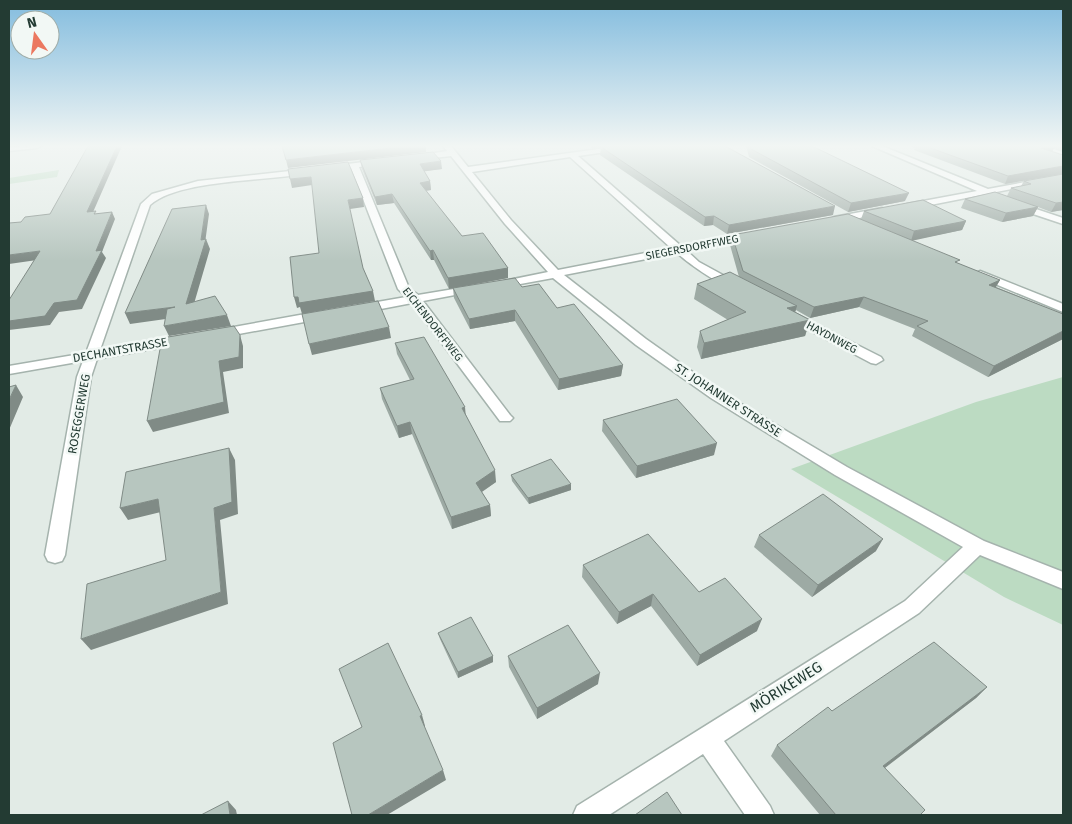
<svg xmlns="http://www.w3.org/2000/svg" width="1072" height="824" font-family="'Fira Sans',sans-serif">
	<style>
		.green { fill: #bcdbc2 }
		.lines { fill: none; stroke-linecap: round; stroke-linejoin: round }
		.minor-casing { stroke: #a5b3ad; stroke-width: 3 }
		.minor { fill: #fff; fill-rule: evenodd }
		.wall { fill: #9daaa4 }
		.shaded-wall { fill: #808b86 }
		.building { fill: #b7c6bf; stroke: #808b86 }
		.labels { text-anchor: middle; stroke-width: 5; stroke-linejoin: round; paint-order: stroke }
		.far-street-label { font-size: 11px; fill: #233b33; stroke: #f2f8f5 }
		.street-label { font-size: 12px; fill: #233b33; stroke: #f2f8f5 }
		.near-street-label { font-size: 15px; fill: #233b33; stroke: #f2f8f5 }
	</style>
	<rect width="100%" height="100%" fill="#e2ebe6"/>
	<path class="green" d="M59,170L57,177L9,184V178Z
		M1063,377V625L1004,597L791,469L976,402Z"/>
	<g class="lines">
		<defs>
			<path id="minor" d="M41,146L37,148L9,151V147Z
				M443,146H451L468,167L620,146H638L634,148L578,156L681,246L754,234V238L687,251L699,262L743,286L741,288C727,292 688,263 677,253L564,275L646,339L721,392L847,467L984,541L1063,572V589L980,555L919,613L724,741L770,806L774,815H745L703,754L609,815H573L577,806L905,601L963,547L835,475L711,398L636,345L553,278L498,288L494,287L492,285L494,283L548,272L505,224L451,156L415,160L411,158L415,156L447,151ZM570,157L671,248L558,270L511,220L472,172Z
				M872,146H882L988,189L1063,175V179L910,209L907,208V204L977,191Z
				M1033,146H1044L1063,152V156Z
				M380,160H383V164L359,167L409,288L418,295L472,286L476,287L478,289L476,291L423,301L510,415L513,418L510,421H500L412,303L360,313L354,309L360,305L406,297L398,289L351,168L331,170L327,168L331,166Z
				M308,169H311V173C270,181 179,179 150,205L100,350L182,336L188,340L182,344L97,359L91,377L65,555L62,561L55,563L48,561L45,555L77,377L83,361L9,374V366L86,353L141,204L152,194L198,181Z
				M1018,203L1063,218V224L1015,208V204Z
				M882,208L887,211L885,213L834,223L829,220L834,217Z
				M980,271L1063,304V312L976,276L974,274Z
				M322,311L328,315L326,318L217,338L211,334L217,330Z
				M792,312L881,357L883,360L876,364L871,363L788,319L786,316Z"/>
		</defs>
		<use href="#minor" class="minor-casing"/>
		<use href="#minor" class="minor"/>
	</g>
	<path class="wall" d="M746,146H812L905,201L848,212L749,157Z
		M910,146H1063V151L1054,148L1052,152L1063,210L1051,212L1038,207L1033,216L1002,222L961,208L965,199L1007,196L1011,188L1021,186L1024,181L1056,175L1005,184L914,150L915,148Z
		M601,147L833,215L727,234L713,225L704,226L600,155Z
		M360,160L442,169L424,171L430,181L431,190L426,191L462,236L508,268V278L449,289L434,260H431L394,203L377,205L362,169Z
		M864,211L966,221L962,230L912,240L959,264L1000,280L996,287L1063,314V339L988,377L912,336L915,329L859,307L810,318L796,310L795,312L810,320L805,336L701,359L697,347L700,331L728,320L694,299L697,284L739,277L730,245L732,235L861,219Z
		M522,287L557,308L623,365L621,376L558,390L515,321L470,329L454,298L453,288Z
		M395,343L466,415L496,482L482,492L490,505L491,516L452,529L412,434L399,438L382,399L380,388L410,380L397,354Z
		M603,420L714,455L636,478L602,431Z
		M511,475L571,490L529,504L512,481Z
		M759,535L876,551L812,597L754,547Z
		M583,565L699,592L757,631L697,666L651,606L617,624L582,577Z
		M438,633L493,656V662L458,678L440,639Z
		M508,656L598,684L537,719L509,667Z
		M987,687L976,698L885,768L920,815H820L771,756L777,745L832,711Z"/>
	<path class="shaded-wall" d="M117,146H122L90,219L87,212Z
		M408,146H426V152L288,168L286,160Z
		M591,146H607L591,148Z
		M1055,146L1051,154L1041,148Z
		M441,161L442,169L420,172V164Z
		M1063,166V174L1005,184L1008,176Z
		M311,177L312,185L292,188L290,179Z
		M430,181L431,190L421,191L420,183Z
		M909,193L905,201L848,212L851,203Z
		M392,194L394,203L377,205L375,197Z
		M363,198L364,207L350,209L348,200Z
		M1063,202V210L1051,212L1056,203Z
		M206,205L209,214L205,243L206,239L210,249L191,314L186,304L201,240Z
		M835,206L833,215L727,234L729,225Z
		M1038,207L1033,216L1002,222L1006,213Z
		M112,212L115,219L102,252L106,258L82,309L59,312L50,325L9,330V321L54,303L96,251Z
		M714,216L713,225L704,226L705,217Z
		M966,221L962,230L911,241L914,231Z
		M433,250L434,260H431L430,251Z
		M40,251L44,259L9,264V255Z
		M508,268V278L449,289L448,278Z
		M1000,280L994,290L989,285Z
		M373,291L375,301L302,314L300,307L297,308L294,297Z
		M864,297L859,307L810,318L814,307Z
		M797,306L792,322L787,308Z
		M175,307L180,317L130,324L125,313Z
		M515,310V321L470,329L469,319Z
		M227,315L231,326L169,336L164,326Z
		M810,320L805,336L701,359L704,343Z
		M389,327L391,338L312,355L309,344Z
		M1063,331V339L988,377L994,366Z
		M240,335L243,346V368L223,372L229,413L153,432L147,421L219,361Z
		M623,365L621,376L558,390L559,379Z
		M16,385L23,397L9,430V400Z
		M465,407L466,418L462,408Z
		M410,422L412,434L399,438L397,426Z
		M717,443L714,455L636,478L637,466Z
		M229,448L235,460L238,514L220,520L228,604L91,650L81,639L221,592L214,508Z
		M495,470L496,482L477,495L476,483Z
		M571,484V490L529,504L528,498Z
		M158,499L165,511L128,520L120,508Z
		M490,505L491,516L452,529L451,517Z
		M883,539L876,551L812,597L818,585Z
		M653,594L651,606L617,624L619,612Z
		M762,619L757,631L697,666L700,655Z
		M493,656V662L458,678V672Z
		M600,673L598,684L537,719V708Z
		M987,687L976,698L874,776L883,766Z
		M422,715L425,726L423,727L420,716Z
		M443,770L446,780L387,815H368Z
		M228,801L236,810L237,815H230Z"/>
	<path class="building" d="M88,146H117L87,212L96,211L94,214L112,212L96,251L102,250L77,300L54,303L45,316L9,321V300L40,251L9,255V223L21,222L25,217L50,214Z
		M282,146H408L286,160Z
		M609,146H725L835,206L729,225L714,216L705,217L601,147Z
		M750,146H812L909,193L851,203L751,149Z
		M925,146H1055L1041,148L1063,155V166L1008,176Z
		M433,152L441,161L420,164L430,181L420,183L462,236L483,233L508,268L448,278L433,250L430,251L392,194L375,197L360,160Z
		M348,162L363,198L348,200L363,268L373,291L299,303L298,297H294L290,257L319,253L311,177L290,179L288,169Z
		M1063,174V202L1056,203L1011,188L1031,184L1024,181Z
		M995,192L1038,207L1006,213L965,199Z
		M923,200L966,221L914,231L864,211Z
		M206,205L201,240L206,239L186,304L215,296L227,315L164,326L167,309L175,307L125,313L172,209Z
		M848,214L960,260L955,262L1000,280L989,285L1063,314V331L994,366L917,326L928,321L864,297L814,307L743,271L732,235Z
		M730,272L797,306L787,308L810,320L704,343L700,331L746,312L697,284Z
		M515,278L522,287L539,284L557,308L574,304L623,365L559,379L515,310L469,319L453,288Z
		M378,301L389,327L309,344L302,314Z
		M234,326L240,335L239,357L219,361L224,402L147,421L162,338Z
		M424,337L465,407L462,408L495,470L476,483L490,505L451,517L410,422L397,426L380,388L414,379L395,343Z
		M16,385L9,400V387Z
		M677,399L717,443L637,466L603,420Z
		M229,448L232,502L214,508L221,592L81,639L87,584L166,560L158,499L120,508L126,472Z
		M551,459L571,484L528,498L511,475Z
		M823,494L883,539L818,585L759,535Z
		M648,534L699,592L725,578L762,619L700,655L653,594L619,612L583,565Z
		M471,617L493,656L458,672L438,633Z
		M568,625L600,673L537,708L508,656Z
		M934,642L987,687L883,766L925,810L920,815H836L777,745L828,707L832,711Z
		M388,643L422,715L420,716L443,770L368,815H352L333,743L362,727L339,669Z
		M667,792L682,815H635Z
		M228,801L230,815H201Z"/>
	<linearGradient id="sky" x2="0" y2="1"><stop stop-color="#83bcde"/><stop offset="0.56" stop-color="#f2f6f4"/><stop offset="1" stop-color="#f2f6f4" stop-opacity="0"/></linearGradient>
	<rect width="1072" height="261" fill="url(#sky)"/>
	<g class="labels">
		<g class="far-street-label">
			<text transform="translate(692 247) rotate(-11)" y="4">SIEGERSDORFFWEG</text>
			<text transform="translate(433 324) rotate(52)" y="4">EICHENDORFFWEG</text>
			<text transform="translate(832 337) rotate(28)" y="4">HAYDNWEG</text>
		</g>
		<g class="street-label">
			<text transform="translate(120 350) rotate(-10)" y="4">DECHANTSTRASSE</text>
			<text transform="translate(728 400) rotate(33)" y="4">ST. JOHANNER STRASSE</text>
			<text transform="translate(79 414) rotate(-80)" y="4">ROSEGGERWEG</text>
		</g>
		<g class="near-street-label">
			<text transform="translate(786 687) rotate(-32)" y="5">MÖRIKEWEG</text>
		</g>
	</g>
	<rect width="1072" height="824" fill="none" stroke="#233b33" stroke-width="20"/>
	<g transform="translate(35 35) rotate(346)"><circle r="24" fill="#f2f8f5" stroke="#9faca7"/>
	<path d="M0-4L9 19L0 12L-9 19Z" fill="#eb7860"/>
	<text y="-8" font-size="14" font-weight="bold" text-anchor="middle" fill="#233b33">N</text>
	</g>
</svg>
